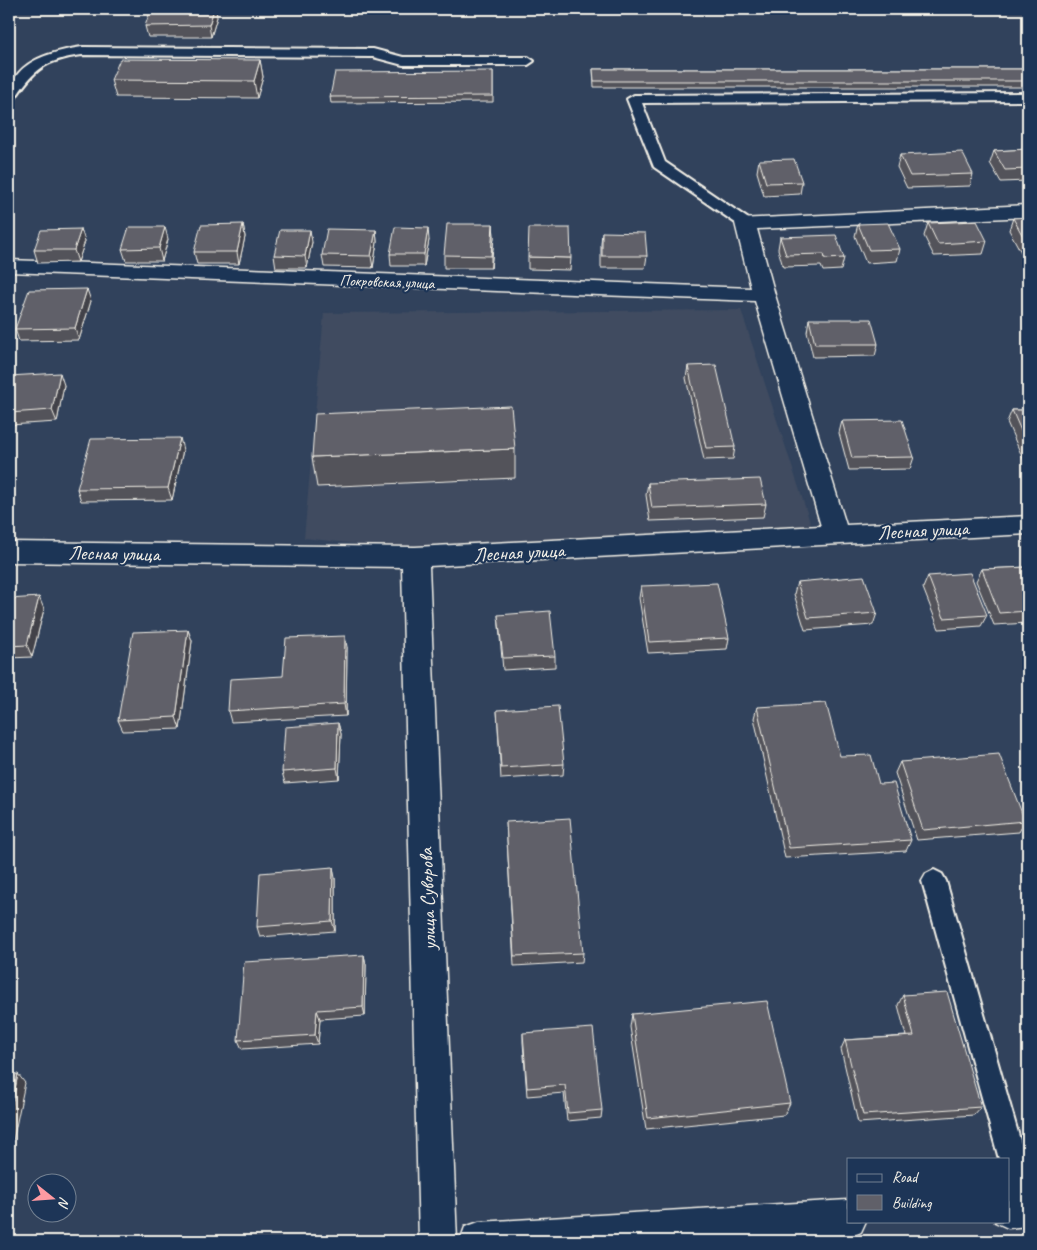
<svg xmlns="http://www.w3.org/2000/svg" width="1037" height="1250" font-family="Caveat,sans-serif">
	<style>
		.built { fill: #3f4b60 }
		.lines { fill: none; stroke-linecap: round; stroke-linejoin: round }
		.service-casing { stroke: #f4f1e8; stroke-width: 4 }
		.minor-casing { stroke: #f4f1e8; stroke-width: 3 }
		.service { fill: #1d3557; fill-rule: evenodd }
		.minor { fill: #1d3557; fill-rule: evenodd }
		.wall { fill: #53535a; stroke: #f4f1e8 }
		.shaded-wall { fill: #43434a; stroke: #f4f1e8 }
		.building { fill: #606069; stroke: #f4f1e8 }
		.labels { text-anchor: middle; stroke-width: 4.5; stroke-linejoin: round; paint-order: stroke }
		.far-street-label { font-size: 16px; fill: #f4f1e8; stroke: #1d3557 }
		.street-label { font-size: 20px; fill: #f4f1e8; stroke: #1d3557 }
	</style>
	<rect width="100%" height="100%" fill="#31425c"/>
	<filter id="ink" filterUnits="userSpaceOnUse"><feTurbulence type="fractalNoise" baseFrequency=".02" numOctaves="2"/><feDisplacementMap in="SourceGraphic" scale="10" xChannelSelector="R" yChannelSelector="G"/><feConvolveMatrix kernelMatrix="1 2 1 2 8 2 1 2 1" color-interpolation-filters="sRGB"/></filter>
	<g filter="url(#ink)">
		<path class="built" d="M741,310L813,531L416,551L304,538L324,313Z"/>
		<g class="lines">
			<defs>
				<path id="service" d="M82,47L373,49L403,57H528L534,61L528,65H403L373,57L82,55C45,60 34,69 14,100L9,101C9,62 50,52 82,47Z
					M1028,93V101L642,103L665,162L750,220L752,223L750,226H740L654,167L627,99L634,95Z
					M934,870L942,874L946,881L1028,1168V1221L1026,1222L1016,1218C1008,1198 1008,1180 1008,1159H999L922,881L926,874Z"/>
				<path id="minor" d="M1028,205V217L757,229L775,295L846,525L1028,516V534L429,566L457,1241H419L402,567L9,562V542L415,547L821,526L755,301L9,272V260L751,288L735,223L738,219Z
					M1028,1188V1226L1008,1228L995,1222L1008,1221V1190Z
					M848,1200V1221H866L861,1232L848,1238L794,1241H460L465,1227L479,1222Z"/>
			</defs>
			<use href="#service" class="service-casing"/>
			<use href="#minor" class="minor-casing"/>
			<use href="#service" class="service"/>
			<use href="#minor" class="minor"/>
		</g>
		<path class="wall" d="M217,17L211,37H148L145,26Z
			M260,60L263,77L257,98L116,97L111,80Z
			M593,69H1028V87H594Z
			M493,71V102L331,103L330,97Z
			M1028,149V181L1001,182L990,163L994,151Z
			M900,155L973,174L970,186L907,188L897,167Z
			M759,160L802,182L800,194L764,196L757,172Z
			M1028,217V254H1022L1009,230L1013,218Z
			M928,223L987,241L983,254L934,256L924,236Z
			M243,224L245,237L239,264H197L194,252Z
			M493,224L494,237L491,268H444V255Z
			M858,224L900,249L897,261L866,263L855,236Z
			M81,229L85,241L78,262L38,263L34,250Z
			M376,230L377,242L373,268L324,267L322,255Z
			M602,232L647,256L645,268H601V244Z
			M780,237L844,258L841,270L823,271L821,266L783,267L778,249Z
			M168,239L162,261H126L122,249Z
			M429,240L424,266H391L390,254Z
			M312,242L307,268H276L274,255Z
			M528,257L571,258L570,270L528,269Z
			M91,301L79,340L19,341L15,329Z
			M809,319L878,344L875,356L813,357L807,332Z
			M688,366L735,447L733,459L704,460L686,378Z
			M9,376L64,385L57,422L9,425Z
			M1012,410H1028V461H1024L1007,422Z
			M842,421L914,457L910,469L849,470L839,433Z
			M515,449V478L317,487L312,457Z
			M183,450L172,500L81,501L77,489Z
			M648,483L766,504L763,517L650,521L646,495Z
			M1028,567V623L994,625L976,581L982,569Z
			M928,576L987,615L981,626L939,629L923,588Z
			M797,582L877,613L873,625L805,630L794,594Z
			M641,586L729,638L727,649L648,653L639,598Z
			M9,599L44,609L32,657L9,658Z
			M498,615L555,656V667L503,670Z
			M188,630L192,641L180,729L123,731L118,720Z
			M347,647L346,716L231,722L228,711L283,676Z
			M757,707L840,756L911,840L906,851L785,858L754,718Z
			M497,710L564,764L563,775L501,779Z
			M338,723L341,734L339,779L285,783L282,772Z
			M900,762L1025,821L1019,832L917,840L895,773Z
			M506,822L583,953L582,962L514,966Z
			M335,878V931L260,937L257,927Z
			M364,955L366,965L365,1016L320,1019L318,1044L242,1049L238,1040Z
			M903,995L981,1107L974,1115L858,1123L841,1049L845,1040L906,1036L898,1005Z
			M632,1014L790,1103L784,1115L646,1129L630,1027Z
			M523,1033L602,1110L601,1118L567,1121L564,1093L527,1096L523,1042Z"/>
		<path class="shaded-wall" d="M214,9H216L217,17L211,37L209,25Z
			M260,60L263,77L257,98L254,81Z
			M243,224L245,237L239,264L237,252Z
			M493,224L494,237L491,268V256Z
			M165,227L168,239L162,261L159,248Z
			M428,228L429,240L424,266V254Z
			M81,229L85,241L78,262L74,250Z
			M310,230L312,242L307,268L305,256Z
			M376,230L377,242L373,268L371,256Z
			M87,289L91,301L79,340L75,328Z
			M60,373L64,385L57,422L52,410Z
			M180,438L183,450L172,500L168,488Z
			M39,597L44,609L32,657L27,645Z
			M188,630L192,641L180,729L176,717Z
			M345,636L347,647L346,716L344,704Z
			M338,723L341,734L339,779L337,768Z
			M9,828L15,837L9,863Z
			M333,867L335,878V931L332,921Z
			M364,955L366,965L365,1016L363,1007Z
			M317,1010L320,1019L318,1044L315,1035Z
			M18,1074L25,1083L9,1160V1118Z"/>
		<path class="building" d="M151,9H214L209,25L145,26Z
			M120,59L260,60L254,81L111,80Z
			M593,69H1028V81H594Z
			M493,71V96L330,97L335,72Z
			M1028,149V169L1005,170L994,151Z
			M962,152L973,174L910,176L900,155Z
			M794,159L802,182L766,183L759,160Z
			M1028,217V242H1026L1013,218Z
			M977,221L987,241L938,244L928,223Z
			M888,223L900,249L869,250L858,224Z
			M243,224L237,252H194L201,225Z
			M447,224H493L491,256L444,255Z
			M129,227H165L159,248L122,249Z
			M395,227L428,228L424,254H390Z
			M529,228H570L571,258L528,257Z
			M81,229L74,250H34L41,230Z
			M327,229L376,230L371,256L322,255Z
			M280,230H310L305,256L274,255Z
			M602,232L645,233L647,256H602Z
			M836,235L844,258L825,259L824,254L786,255L780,237Z
			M87,289L75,328L15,329L29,290Z
			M809,319H871L878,344H815Z
			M716,365L735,447L706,448L688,366Z
			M60,373L52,410L9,413V376Z
			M511,406L515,449L312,457L315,414Z
			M1012,410H1028V447Z
			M902,420L914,457L852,458L842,421Z
			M180,438L168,488L77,489L91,439Z
			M760,479L766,504L652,508L648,483Z
			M1028,567V611L999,613L982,569Z
			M970,573L987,615L944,618L928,576Z
			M864,576L877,613L808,618L797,582Z
			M717,583L729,638L649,642L641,586Z
			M39,597L27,645L9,646V599Z
			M550,611L555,656L503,658L498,615Z
			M188,630L176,717L118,720L133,632Z
			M345,636L344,704L228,711L230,679L283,676L286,638Z
			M826,703L840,756L871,755L879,784L894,783L911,840L789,848L757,707Z
			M558,706L564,764L501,768L497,710Z
			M338,723L337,768L282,772L285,727Z
			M999,754L1025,821L923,830L900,762Z
			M570,818L583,953L514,956L506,822Z
			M333,867L332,921L257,927L260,873Z
			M364,955L363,1007L317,1010L315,1035L238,1040L244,962Z
			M947,992L981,1107L863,1115L845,1040L914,1036L903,995Z
			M767,1001L790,1103L648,1118L632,1014Z
			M593,1028L602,1110L568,1113L565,1085L527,1088L523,1033Z
			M18,1074L9,1118V1075Z"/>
	</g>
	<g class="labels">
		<g class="far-street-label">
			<text transform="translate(387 281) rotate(2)" y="6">Покровская улица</text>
		</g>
		<g class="street-label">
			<text transform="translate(923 530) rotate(-3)" y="7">Лесная улица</text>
			<text transform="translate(519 552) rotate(-3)" y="7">Лесная улица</text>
			<text transform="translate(114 553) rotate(1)" y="7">Лесная улица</text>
			<text transform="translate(427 899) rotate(-92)" y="7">улица Суворова</text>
		</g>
	</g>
	<rect width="1037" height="1250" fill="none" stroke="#1d3557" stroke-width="30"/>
	<rect x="15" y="15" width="1007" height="1220" fill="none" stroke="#f4f1e8" stroke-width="2" filter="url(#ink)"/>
	<rect x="847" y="1158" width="162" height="65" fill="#1d3557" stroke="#738091"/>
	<rect x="857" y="1174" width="25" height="8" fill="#1d3557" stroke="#738091"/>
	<text x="892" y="1182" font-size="15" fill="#f4f1e8">Road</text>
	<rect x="857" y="1195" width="25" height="15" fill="#606069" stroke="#738091"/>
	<text x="892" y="1208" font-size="15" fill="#f4f1e8">Building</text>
	<g transform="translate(52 1198) rotate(107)"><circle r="24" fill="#1d3557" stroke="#738091"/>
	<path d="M0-4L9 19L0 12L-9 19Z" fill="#ff9aa2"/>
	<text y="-8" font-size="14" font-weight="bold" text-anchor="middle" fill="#f4f1e8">N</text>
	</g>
</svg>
